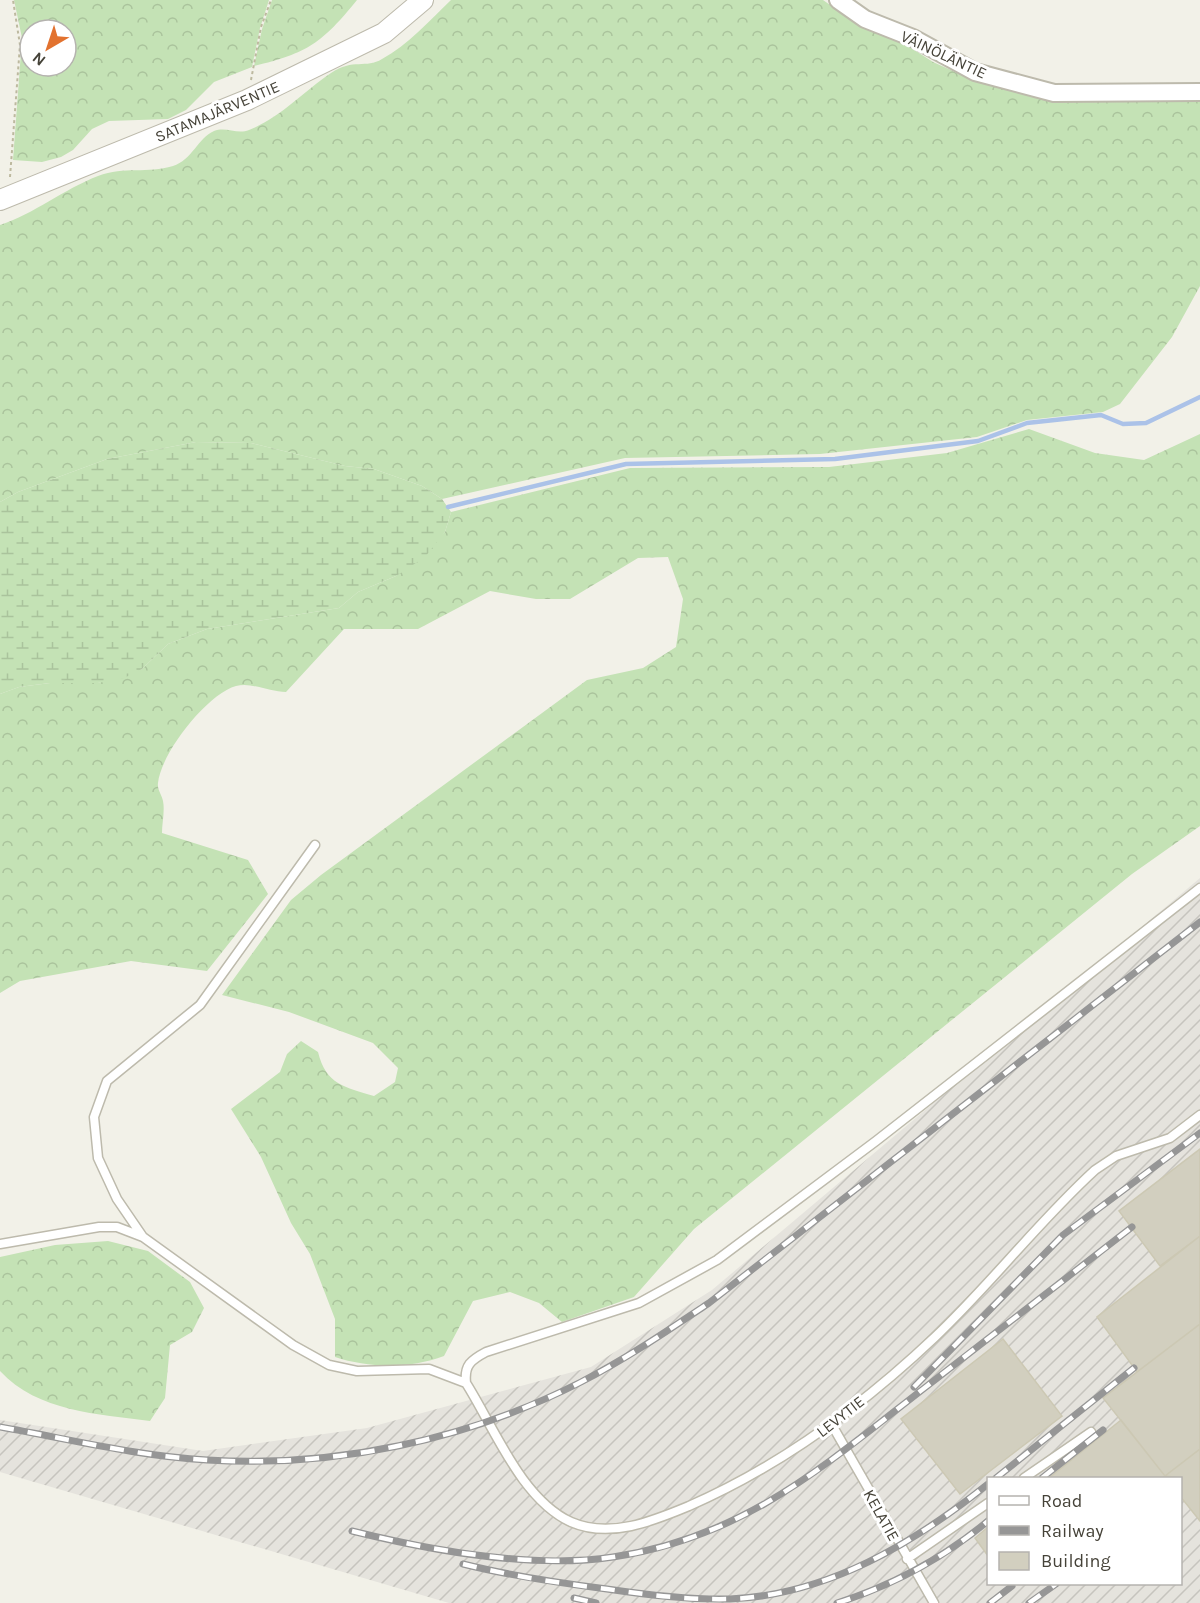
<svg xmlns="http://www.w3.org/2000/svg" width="1200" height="1603" font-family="Karla,sans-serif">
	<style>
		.industrial { fill: url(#industrial-furrows); fill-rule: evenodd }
		.forest { fill: url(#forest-crowns); fill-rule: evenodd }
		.wetland { fill: url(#wetland-marsh) }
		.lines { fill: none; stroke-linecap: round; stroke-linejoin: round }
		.stream { stroke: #abc2e8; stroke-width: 4.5 }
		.building { fill: #d2cfbf; stroke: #ccc8b3; stroke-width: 1.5 }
		.service-casing { stroke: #bdbaac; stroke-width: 11 }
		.minor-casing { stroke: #bdbaac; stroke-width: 20 }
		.tertiary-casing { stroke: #bdbaac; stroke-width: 22 }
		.path { stroke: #bdb99f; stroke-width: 2; stroke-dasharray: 3 3; stroke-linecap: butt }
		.service { stroke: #fff; stroke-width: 8 }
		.minor { stroke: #fff; stroke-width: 16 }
		.tertiary { stroke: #fff; stroke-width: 20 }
		.rail-casing { stroke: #969696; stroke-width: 7 }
		.rail { stroke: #fff; stroke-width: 4.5; stroke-dasharray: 14; stroke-linecap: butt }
		.labels { text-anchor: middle; stroke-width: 6; stroke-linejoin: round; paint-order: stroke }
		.street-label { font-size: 16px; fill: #454238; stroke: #fff }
	</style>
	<defs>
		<pattern id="industrial-furrows" width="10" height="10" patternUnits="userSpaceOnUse" patternTransform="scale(1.5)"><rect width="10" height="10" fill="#e5e3dd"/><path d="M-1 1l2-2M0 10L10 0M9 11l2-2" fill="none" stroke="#c6c4be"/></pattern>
		<pattern id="forest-crowns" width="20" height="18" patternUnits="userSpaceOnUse" patternTransform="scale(1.5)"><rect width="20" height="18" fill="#c4e2b5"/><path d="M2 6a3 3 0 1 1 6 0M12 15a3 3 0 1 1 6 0" fill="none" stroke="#aac39c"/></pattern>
		<pattern id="wetland-marsh" width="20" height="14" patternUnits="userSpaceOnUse" patternTransform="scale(1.5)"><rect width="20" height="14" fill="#c4e2b5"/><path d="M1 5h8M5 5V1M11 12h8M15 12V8" fill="none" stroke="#aac39c"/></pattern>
	</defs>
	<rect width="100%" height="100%" fill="#f2f1e8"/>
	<path class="industrial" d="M1200,878V1603H449L0,1472V1420L203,1451L367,1428L591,1367L712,1290ZM988,1478H1180V1584H988Z"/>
	<path class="forest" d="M14,0H269L260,28L252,67L214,82L186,110L168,119L109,121L92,129L73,150L61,157L42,162L13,160L22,38ZM30,30H66V66H30Z
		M272,0H357C322,43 308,53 254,66L262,29Z
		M451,0H823L860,26L905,44L933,62L973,80L1200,100V286L1172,337L1120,404L1103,412L1027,420L977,437L820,454L625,458L442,499L422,486L374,469L345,466L251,443L196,442L107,459L18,492L0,502V225C34,214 64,189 98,176C125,166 147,174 173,166C192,160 198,138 214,131C226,126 237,135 249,130C280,118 304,91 331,73C353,58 366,69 382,59C408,45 430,20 451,0Z
		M1029,429L1095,453L1144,460L1200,434V826L1132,874L694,1229L634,1297L562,1322L539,1303L510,1292L473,1301L444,1356C410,1369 368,1368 335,1357V1319L310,1254L291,1223L261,1157L231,1109L280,1072L287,1054L301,1041L318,1052C326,1085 345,1087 374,1096L395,1082L398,1068L373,1043L289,1012L222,995L291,900L321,875L587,680L643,668L676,647L683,599L668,557L638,558L570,599H536L490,591L418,629H344L286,692C270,692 252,682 236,686C207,694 161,753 158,783C157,790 162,795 163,801C165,811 162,823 162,833L248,860L268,894L207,971L131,961L20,981L0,993V694L19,687L50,683H98L142,669L168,644L207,629L339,608L358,592L396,576L445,532L451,512L630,468L829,467L947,453Z
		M108,1241L148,1251L190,1282L204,1308L192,1332L170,1345L165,1398L150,1421C98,1414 38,1412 0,1371V1257L55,1245Z"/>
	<path class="wetland" d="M196,442L251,443L345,466L374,469L422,486L442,499L451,512L445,532L425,557L396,576L358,592L339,608L207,629L168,644L142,669L124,678L98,683H50L19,687L0,694V502L18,492L107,459Z"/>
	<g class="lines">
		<path class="stream" d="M448,507L626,464L835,459L978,441L1027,423L1101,415L1123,424L1146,423L1200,397"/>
	</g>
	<path class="building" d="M1200,1149V1236L1160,1266L1119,1211Z
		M1200,1236V1324L1137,1372L1097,1317Z
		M1200,1324V1449L1165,1476L1103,1398Z
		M1003,1339L1062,1416L960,1494L901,1419Z
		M1121,1420L1165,1476L1162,1478H1049Z
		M1200,1449V1521L1180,1496V1478L1165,1476Z
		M988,1527V1556L975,1538Z"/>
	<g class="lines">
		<defs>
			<path id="service" d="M1200,888L876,1141L717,1260L639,1303L486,1352C471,1360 464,1365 466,1383C494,1427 521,1499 571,1522C610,1539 653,1521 689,1506C781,1466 862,1406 935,1337C991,1284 1038,1222 1095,1170L1116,1156L1170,1138L1200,1115
				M143,1237L117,1199L98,1158L94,1117L107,1081L200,1005L315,845
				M0,1244L99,1227H117L143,1237L293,1345L329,1365L357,1371L429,1369L466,1383
				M832,1425L934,1603
				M1024,1478L1091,1432
				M907,1559L988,1503"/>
			<path id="minor" d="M838,0L865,19L913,38L975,72L1054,93L1200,92"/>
			<path id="tertiary" d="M0,200L247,100L384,33L423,0"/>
		</defs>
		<use href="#service" class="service-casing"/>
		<use href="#minor" class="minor-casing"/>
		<use href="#tertiary" class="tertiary-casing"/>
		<path class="path" d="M251,80L261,27L271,0
			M10,177L20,45L13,0"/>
		<use href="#service" class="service"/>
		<use href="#minor" class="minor"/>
		<use href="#tertiary" class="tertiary"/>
		<defs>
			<path id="rail" d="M914,1387L1063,1235L1200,1133
				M0,1427C69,1439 137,1456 207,1460C334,1468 467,1440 581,1382C626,1359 667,1331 709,1303L1200,922
				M996,1478L1134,1368
				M1042,1478L1103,1430
				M352,1531C429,1550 534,1569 613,1557C746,1537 825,1465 927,1386C995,1333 1064,1280 1132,1227
				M463,1564C511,1576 559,1583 607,1589C648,1595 688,1600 730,1599C828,1595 914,1543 988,1484
				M574,1598L596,1603
				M837,1603C894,1585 942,1559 988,1521
				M990,1603L1012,1586
				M1029,1603L1056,1584"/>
		</defs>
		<use href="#rail" class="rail-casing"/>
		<use href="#rail" class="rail"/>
	</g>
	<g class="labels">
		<g class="street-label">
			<text transform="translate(944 54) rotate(25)" y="6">VÄINÖLÄNTIE</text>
			<text transform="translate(217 111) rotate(-23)" y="6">SATAMAJÄRVENTIE</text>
			<text transform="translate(840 1416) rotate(-38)" y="6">LEVYTIE</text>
			<text transform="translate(882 1515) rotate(61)" y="6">KELATIE</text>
		</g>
	</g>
	<rect x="987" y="1477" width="195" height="108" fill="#ffffff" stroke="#b5b3af" stroke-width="1.5"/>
	<rect x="999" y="1496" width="30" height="9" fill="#ffffff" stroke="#b5b3af" stroke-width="1.5"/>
	<text x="1041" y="1507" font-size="18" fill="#454238">Road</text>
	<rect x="999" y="1526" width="30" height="9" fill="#969696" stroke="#b5b3af" stroke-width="1.5"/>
	<text x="1041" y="1537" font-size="18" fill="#454238">Railway</text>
	<rect x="999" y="1552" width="30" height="18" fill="#d2cfbf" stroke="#b5b3af" stroke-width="1.5"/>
	<text x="1041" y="1567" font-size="18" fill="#454238">Building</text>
	<g transform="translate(48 48) rotate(219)"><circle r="28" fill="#ffffff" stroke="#b5b3af" stroke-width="1.5"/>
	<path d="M0-4.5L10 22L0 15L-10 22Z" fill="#e2722f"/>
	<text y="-9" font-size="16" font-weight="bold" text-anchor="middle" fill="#454238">N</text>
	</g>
</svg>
